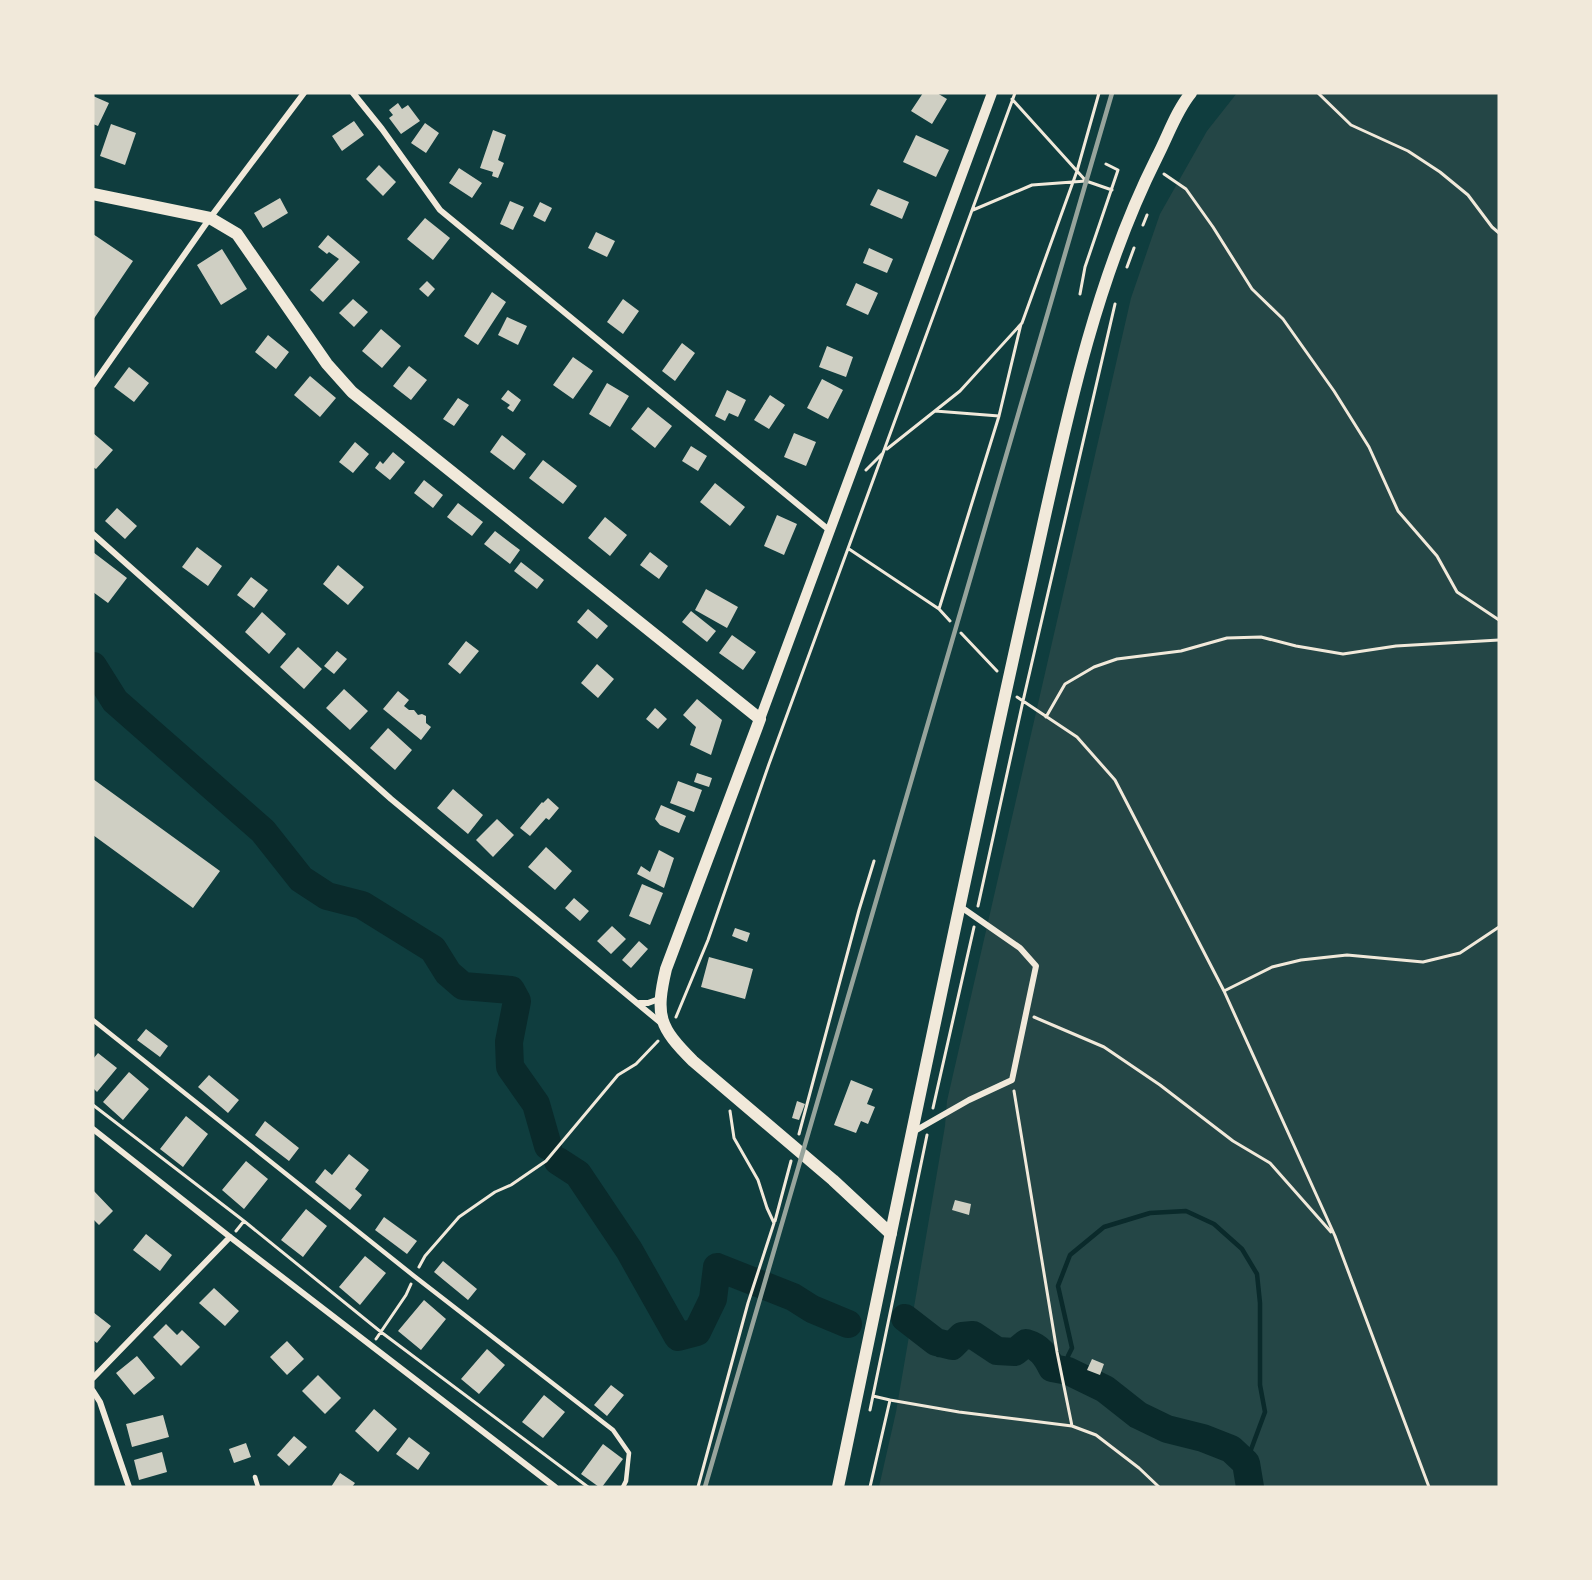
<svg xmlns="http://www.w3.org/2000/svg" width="1592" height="1580" font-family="'DM Sans',sans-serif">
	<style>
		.green { fill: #244646 }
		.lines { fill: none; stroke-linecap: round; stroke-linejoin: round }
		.stream { stroke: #0a2a2b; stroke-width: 4.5 }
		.river { stroke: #0a2a2b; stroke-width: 28 }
		.building { fill: #cfcfc3 }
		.path { stroke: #f1e9da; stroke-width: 3 }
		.service { stroke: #f1e9da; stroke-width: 4.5 }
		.minor { stroke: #f1e9da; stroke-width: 6 }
		.tertiary { stroke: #f1e9da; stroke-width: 10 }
		.secondary { stroke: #f1e9da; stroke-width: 12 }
		.rail { stroke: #97a49c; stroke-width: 4.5 }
	</style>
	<rect width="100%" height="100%" fill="#0f3d3e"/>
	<path class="green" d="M1237,93H1499V1487H879L896,1412L945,1126L947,1101L1131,298L1160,214L1207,131Z"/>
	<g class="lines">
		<path class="stream" d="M925,1334L929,1345L938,1355L946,1354L952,1346
			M1068,1371V1356L1072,1348L1058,1286L1070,1255L1104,1227L1150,1213L1186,1211L1214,1224L1242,1249L1257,1274L1260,1303V1385L1265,1412L1246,1463"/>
		<path class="river" d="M93,666L115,701L263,831L301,879L327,896L362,905L433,949L448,973L463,986L511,990L517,1001L509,1042L510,1067L536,1104L548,1146
			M558,1161L578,1174L629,1250L678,1337L697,1332L713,1299L717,1267L793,1297L812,1309L848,1324
			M905,1318L936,1342L952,1346L962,1336L973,1335L997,1351L1015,1352L1026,1343C1040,1347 1046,1356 1052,1368L1068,1371L1105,1389L1138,1415L1167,1429L1203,1438L1231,1449L1246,1463L1250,1487"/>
	</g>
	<path class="building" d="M923,93H937L947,99L932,124L911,111Z
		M93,96L109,103L98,126L93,124Z
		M398,103L402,109L408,105L420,121L401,134L389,118L393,115L389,110Z
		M354,121L364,135L342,151L332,136Z
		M425,123L439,133L426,153L411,143Z
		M111,124L136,133L125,165L100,156Z
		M493,130L506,135L498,160L504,163L498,178L492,176L493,172L480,168Z
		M916,135L949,150L936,177L903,162Z
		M379,165L396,182L383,196L366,179Z
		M459,168L482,183L472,198L449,183Z
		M878,189L909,202L902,219L870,205Z
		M280,198L288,213L263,228L254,213Z
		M510,201L524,207L513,230L500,224Z
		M540,202L552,208L545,222L533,216Z
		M425,218L450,238L433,260L407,239Z
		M596,232L615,241L607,257L588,248Z
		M93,234L133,261L93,320Z
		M328,235L360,262L323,302L310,290L339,259L329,252L327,254L318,247Z
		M869,248L893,259L887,273L863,263Z
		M222,249L247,289L221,305L197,265Z
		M427,281L435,289L428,297L419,289Z
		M856,283L878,293L868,315L846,305Z
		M492,292L506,302L478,345L464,336Z
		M353,299L368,312L354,327L339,313Z
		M623,299L639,311L623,334L607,322Z
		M507,317L527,326L518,345L498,335Z
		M381,329L401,346L382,368L362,351Z
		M268,335L289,352L276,369L255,352Z
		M682,343L695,353L675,381L662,371Z
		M827,346L853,357L846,377L819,367Z
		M573,357L593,371L573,399L553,385Z
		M409,366L427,380L411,400L393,386Z
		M129,367L149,383L134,402L114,387Z
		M310,376L336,398L320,417L294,395Z
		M822,379L843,390L828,419L807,408Z
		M607,383L629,396L610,427L589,414Z
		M508,390L521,400L513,412L507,408L510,405L501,399Z
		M727,390L746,400L738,417L729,413L725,421L715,416Z
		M770,395L785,405L769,429L754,420Z
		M458,398L469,405L454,426L443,419Z
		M648,407L672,426L655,448L631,429Z
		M93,433L113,450L96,469L93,467Z
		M794,433L816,442L806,466L784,457Z
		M502,435L526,454L514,470L490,452Z
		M355,442L369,454L353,473L339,462Z
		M691,446L707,456L698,471L682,461Z
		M393,452L405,462L390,480L375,468L380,461L383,464Z
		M543,460L577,486L563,504L529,478Z
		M424,480L443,495L433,508L414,493Z
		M715,483L745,507L730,526L700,502Z
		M458,503L483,522L472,536L447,517Z
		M117,508L137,526L125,539L105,521Z
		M777,515L797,524L784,555L764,546Z
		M605,517L627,535L610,556L588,538Z
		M495,531L520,550L510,564L484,544Z
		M197,547L222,566L208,586L182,567Z
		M93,552L127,578L108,603L93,592Z
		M650,552L668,566L659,579L640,565Z
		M521,562L544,580L537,589L514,571Z
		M338,565L364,587L348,605L323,584Z
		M251,577L268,590L254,608L237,595Z
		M706,589L738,607L727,628L695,610Z
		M588,609L608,626L597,639L577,622Z
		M691,611L716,631L707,642L682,622Z
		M262,612L286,634L269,654L245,632Z
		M732,635L756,652L743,670L719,653Z
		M466,641L479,651L460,674L448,664Z
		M298,647L322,669L304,689L280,667Z
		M337,651L347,659L334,674L324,666Z
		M597,664L614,679L598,698L581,683Z
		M344,689L368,711L350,730L326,708Z
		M398,691L409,700L404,706L409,710H414L418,715L422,714L426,716V723L431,727L421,740L383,709Z
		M697,699L722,720L711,755L690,745L696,727L683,715Z
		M655,708L667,719L658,729L646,719Z
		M388,728L412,750L395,770L370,748Z
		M697,773L712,778L709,787L694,782Z
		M93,779L220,871L193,908L93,835Z
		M678,781L702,790L694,812L670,803Z
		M453,789L483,815L468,834L437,808Z
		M548,798L559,808L549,820L546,818L530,836L520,828L542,802L543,803Z
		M661,805L686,816L679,833L660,825L655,819Z
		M497,819L514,835L493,857L476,840Z
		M546,847L572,871L555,890L528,867Z
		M659,850L674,858L664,888L637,874L641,866L650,872Z
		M642,884L663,893L650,925L629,916Z
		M574,898L589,911L580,921L565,908Z
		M612,926L626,939L611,954L597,941Z
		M735,928L750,933L747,942L732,936Z
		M639,941L648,949L631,968L622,960Z
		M709,957L753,969L745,999L701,987Z
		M146,1029L168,1046L160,1057L137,1040Z
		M98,1053L117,1068L97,1092L93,1088V1059Z
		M129,1072L149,1089L123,1120L103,1102Z
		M209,1075L239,1100L228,1113L198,1087Z
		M851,1080L873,1089L867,1104L875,1107L868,1124L861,1121L856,1133L834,1125Z
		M797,1101L805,1104L799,1120L792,1118Z
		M186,1116L208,1134L183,1167L160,1149Z
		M265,1121L299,1148L289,1161L255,1135Z
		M349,1154L369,1170L355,1189L362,1195L350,1210L315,1182L325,1169L332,1175Z
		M246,1161L268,1179L244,1209L222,1190Z
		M93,1190L113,1211L99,1225L93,1219Z
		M955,1200L971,1204L969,1215L952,1210Z
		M306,1209L327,1226L303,1257L281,1240Z
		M384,1217L417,1241L407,1254L375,1230Z
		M146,1234L172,1255L160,1271L133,1250Z
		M365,1256L386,1273L360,1305L339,1287Z
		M443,1261L477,1289L468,1300L434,1272Z
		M214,1288L239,1311L225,1326L199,1303Z
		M424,1300L446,1319L421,1350L398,1331Z
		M93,1312L111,1326L97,1343L93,1340Z
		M166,1324L177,1335L182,1330L200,1347L181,1366L153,1337Z
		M287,1341L304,1359L287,1375L270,1357Z
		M487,1349L505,1365L479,1394L461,1379Z
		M137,1356L155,1378L134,1395L116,1373Z
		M1092,1359L1104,1364L1100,1375L1087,1370Z
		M318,1375L341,1398L325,1414L302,1391Z
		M611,1385L624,1395L607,1416L594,1405Z
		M544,1395L565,1412L543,1438L522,1422Z
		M374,1409L397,1429L378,1452L355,1431Z
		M163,1415L169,1437L132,1447L126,1424Z
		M294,1436L307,1447L289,1466L277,1455Z
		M409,1437L430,1453L418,1470L396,1454Z
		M246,1443L251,1457L234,1463L229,1449Z
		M603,1444L623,1459L602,1487H599L581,1474Z
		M162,1452L167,1472L139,1480L134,1460Z
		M340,1473L355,1483L352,1487H331Z"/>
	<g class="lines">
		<path class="path" d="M1099,93L1077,171L1086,181L1112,190
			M1318,93L1351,125L1408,151L1440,172L1468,195L1492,227L1499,233
			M1164,174L1186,189L1213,227L1252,289L1283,319L1334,391L1369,447L1398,511L1437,556L1457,592L1499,620
			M973,210L1032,185L1086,181
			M1143,225L1147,215
			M1127,267L1134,248
			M1080,294L1085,267L1118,170L1106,164
			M935,411L999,416L1021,324
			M887,449L960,391L1022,323L1077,171L1012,99
			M866,470L883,453
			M849,549L939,609L950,621
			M939,609L999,416
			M961,633L997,671
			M1017,697L1077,737L1115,780L1224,991L1335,1236L1429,1487
			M1046,717L1065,684L1094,667L1117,659L1181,651L1227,638L1261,637L1296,646L1343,654L1396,646L1499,640
			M978,906L1023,701L1115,304
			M1224,991L1272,967L1301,960L1347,955L1423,962L1460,953L1499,927
			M676,1017L708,940L769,764L1015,93
			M1034,1017L1104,1047L1160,1085L1233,1141L1270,1163L1331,1232
			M1014,1091L1057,1352L1072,1426
			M93,1105L244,1221
			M933,1108L974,927
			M799,1134L859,910L874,861
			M775,1221L791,1161
			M236,1231L244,1221L381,1332L588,1487
			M419,1267L425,1256L459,1217L495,1192L511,1185L546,1161L618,1075L636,1064L658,1041
			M376,1339L406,1295L411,1284
			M873,1396L890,1400
			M870,1410L927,1135
			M698,1487L748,1303L774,1223L767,1208L758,1180L734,1138L730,1111
			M870,1487L890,1400L959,1412L1072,1426L1096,1435L1139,1468L1159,1487"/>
		<path class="service" d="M93,1020L414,1276L613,1430L629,1453L626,1481L623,1487
			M255,1477L258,1487"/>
		<path class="minor" d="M353,93L382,129L440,210L829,530
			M93,385L210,218L304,93
			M93,534L391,799L661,1023
			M639,1003H648L659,999
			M93,1129L230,1237L555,1487
			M913,1132L969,1100L1012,1080L1036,966L1020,948L961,907
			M93,1378L230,1237
			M93,1391L100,1402L129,1487"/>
		<path class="tertiary" d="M760,719L992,93"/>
		<path class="secondary" d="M93,194L210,218L237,234L327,364L352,392L760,719L666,969C655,1016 659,1027 693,1061L833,1180L891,1234
			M838,1487C900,1191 960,895 1026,601C1060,452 1088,294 1157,157C1168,136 1176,111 1191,93"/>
		<path class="rail" d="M705,1487L1112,93"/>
	</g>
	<rect width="1592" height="1580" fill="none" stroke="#f1e9da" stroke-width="189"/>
</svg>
